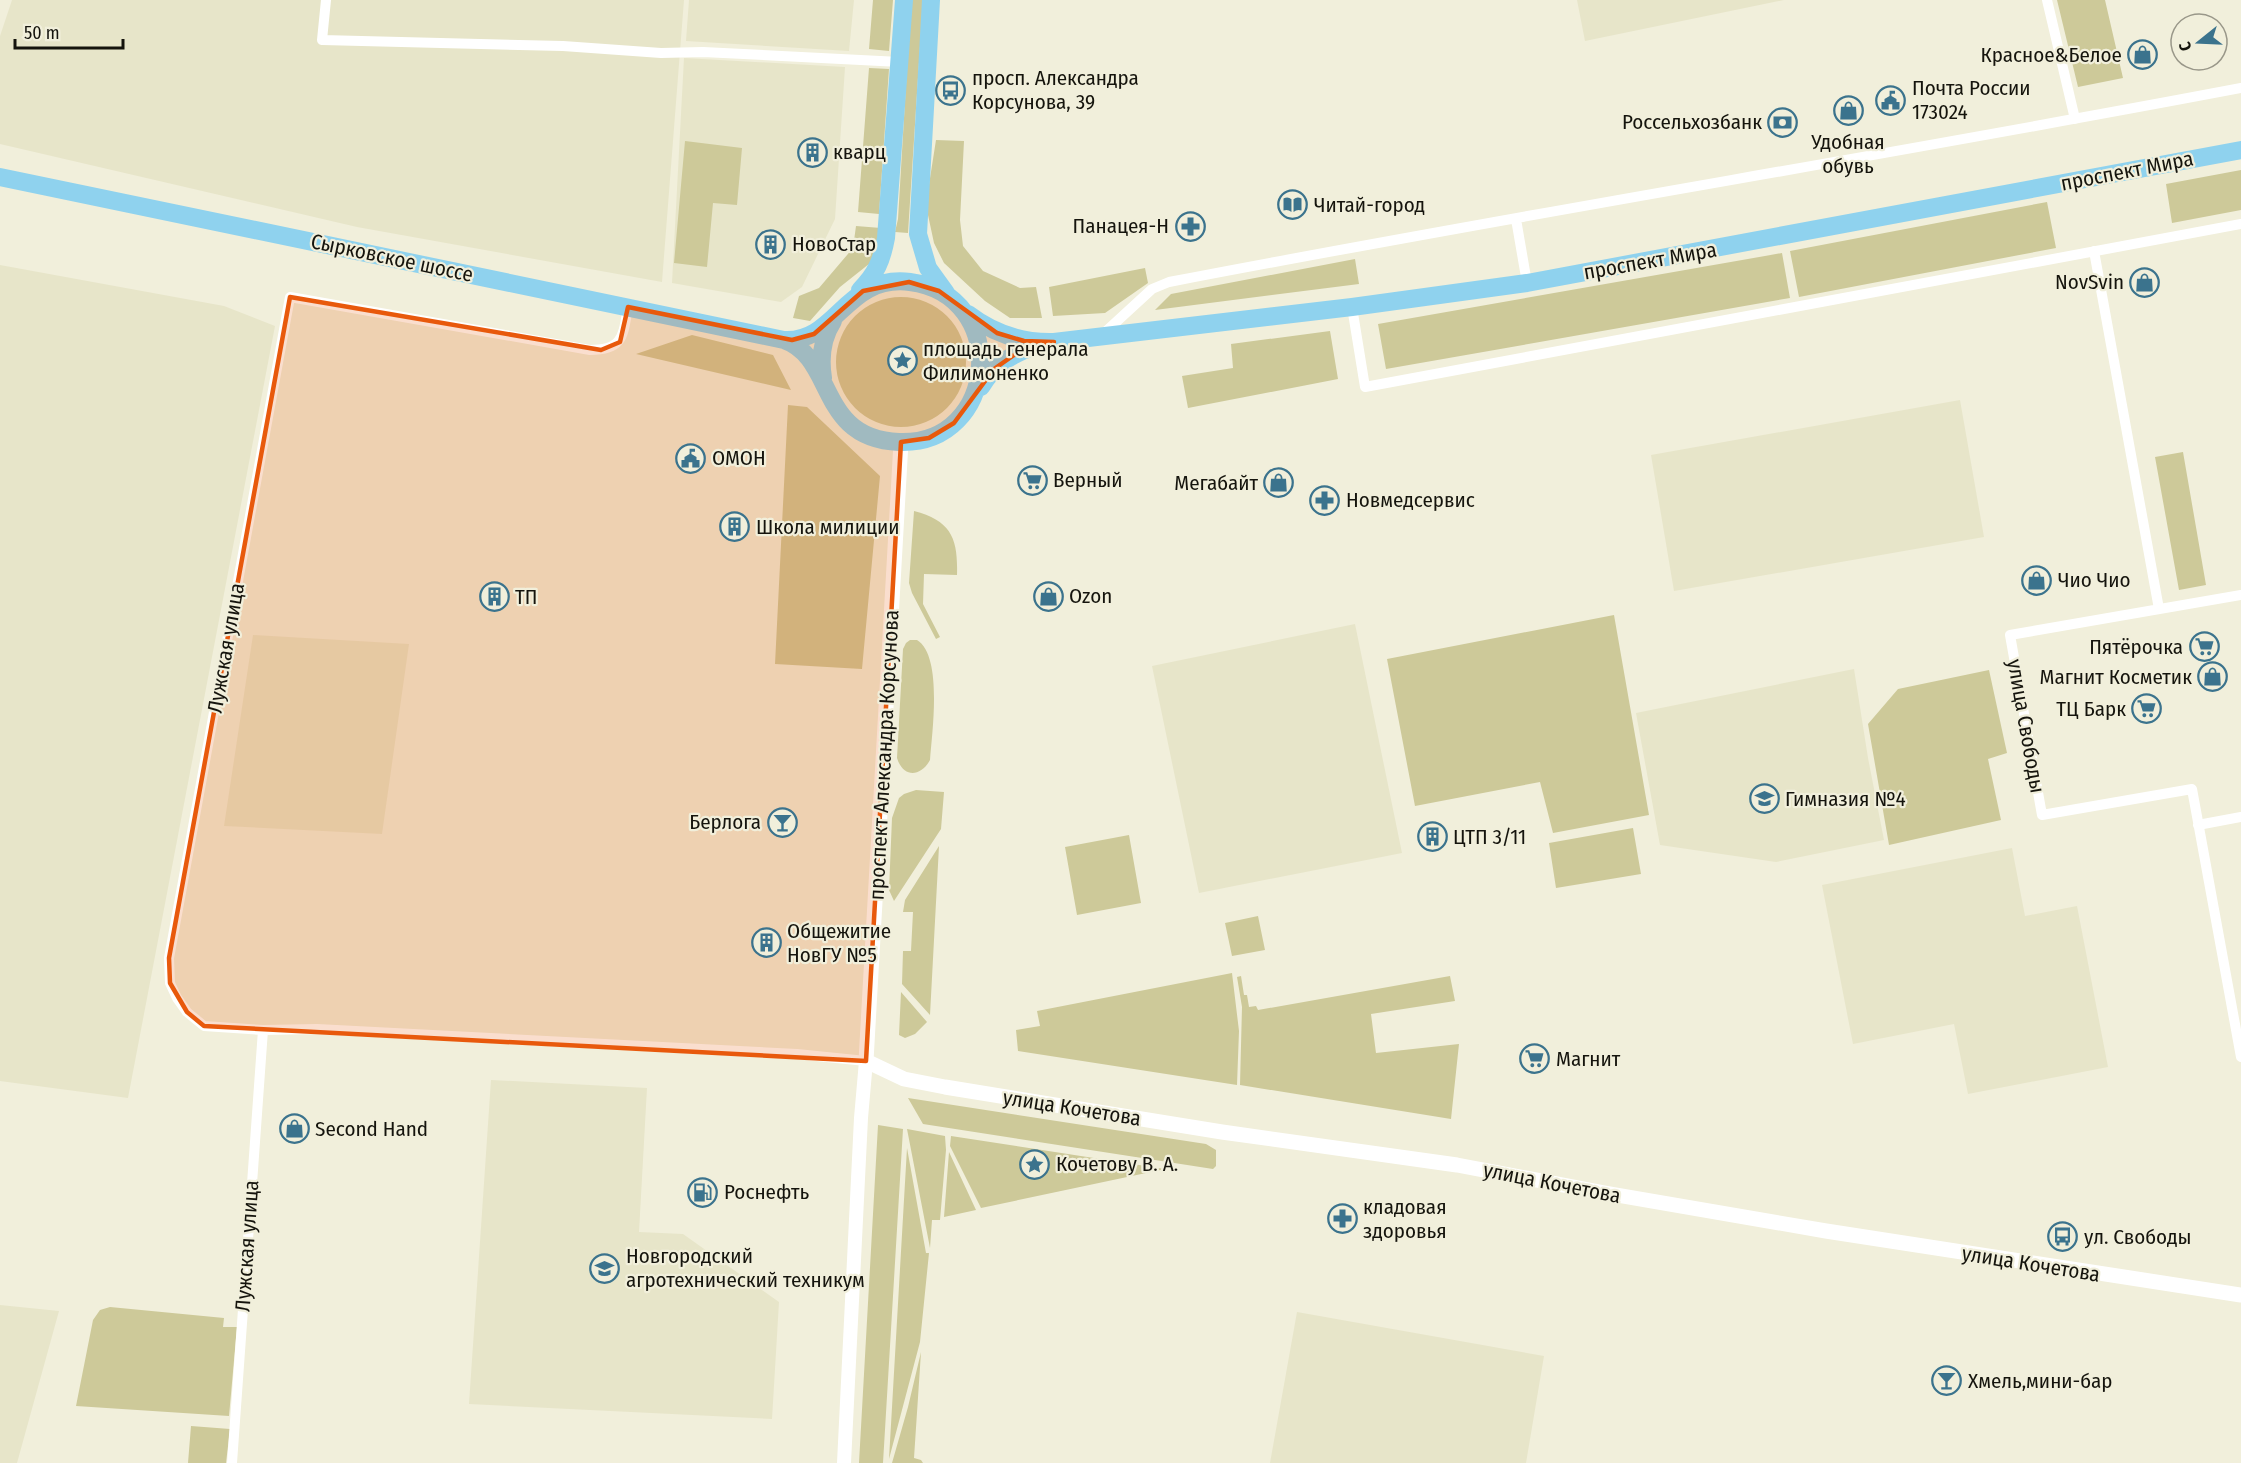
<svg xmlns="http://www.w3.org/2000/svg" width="2241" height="1463" font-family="'Fira Sans Condensed',sans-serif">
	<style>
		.built { fill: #e7e5c9 }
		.green { fill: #cdc999 }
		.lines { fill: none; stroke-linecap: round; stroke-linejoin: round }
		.minor { stroke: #fff; stroke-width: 10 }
		.tertiary { stroke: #fff; stroke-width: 14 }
		.secondary { stroke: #fff; stroke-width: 15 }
		.primary { stroke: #8fd2ee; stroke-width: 18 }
		.marked { fill: #e8590c; fill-opacity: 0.2; stroke: #e8590c; stroke-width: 4.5; stroke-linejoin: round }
		.labels { text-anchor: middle; stroke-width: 4.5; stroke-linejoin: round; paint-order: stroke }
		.poi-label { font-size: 21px; fill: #15140d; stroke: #f1efdb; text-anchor: start }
		.street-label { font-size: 21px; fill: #15140d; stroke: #f1efdb }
	</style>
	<rect width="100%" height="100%" fill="#f1efdb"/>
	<path class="built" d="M12,0H684L662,282L357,227L0,144V36Z
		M689,0H854L849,51L686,41Z
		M1577,0H1784L1585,41Z
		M684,58L845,67L835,219L802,287L781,302L672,283Z
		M0,265L224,306L275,326L128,1098L0,1081Z
		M1960,400L1984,537L1674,591L1651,455Z
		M1355,624L1402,853L1199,893L1152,666Z
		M253,635L409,644L382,834L224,826Z
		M1854,669L1868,758L1884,840L1776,862L1660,845L1636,713Z
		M2012,848L2025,916L2077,906L2108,1067L1968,1094L1954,1024L1853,1044L1822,885Z
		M491,1080L647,1088L639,1232L683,1234L779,1302L772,1419L469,1404Z
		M0,1305L59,1311L17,1463H0Z
		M1297,1312L1544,1356L1526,1463H1270Z"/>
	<path class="green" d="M873,0H893L889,51L869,49Z
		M911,0H923L908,233L895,232L898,219Z
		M2057,0H2105L2123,78L2078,87Z
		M869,68L889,69L879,214L858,212Z
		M936,140L964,141L960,220L963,246L983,271L1020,288L1036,287L1042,318H1010L985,301L944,263L934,243L928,215V191Z
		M685,141L742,148L737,205L713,203L707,267L674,263Z
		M2241,170V210L2172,223L2166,184Z
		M2047,202L2056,248L1799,297L1790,251Z
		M856,226L881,228L874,260L840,287L810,321L793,318L799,296L819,288L853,248Z
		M1782,253L1790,298L1386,369L1378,324Z
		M1355,259L1359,284L1155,310L1171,294Z
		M1145,268L1148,283L1105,313L1053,316L1049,287Z
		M836 362a65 65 0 1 1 130 0a65 65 0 1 1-130 0Z
		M1330,331L1338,379L1188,408L1182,376L1233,368L1231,344Z
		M692,335L773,355L791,390L636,354Z
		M788,405L807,407L880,476L862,669L775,664Z
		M2183,452L2206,585L2179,590L2155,457Z
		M914,511C952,521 958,539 957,575L924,574L923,604L940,637L936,639L912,593L909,583Z
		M1614,615L1649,815L1553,833L1540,782L1415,806L1387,659Z
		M910,640H917C943,656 932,732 930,760C921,777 903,778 897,758L903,649L906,643Z
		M1989,670L2007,753L1988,759L2001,820L1889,845L1868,724L1898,689Z
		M916,790L944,792L941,829L894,901L889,890L892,818L899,798L904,794Z
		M1633,828L1641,874L1556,888L1549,843Z
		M1129,835L1141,903L1077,915L1065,847Z
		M939,846L930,1015L902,984L903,951H911L913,912H903L905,900Z
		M1258,916L1265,950L1232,956L1225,923Z
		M1232,973L1239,1031L1237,1085L1018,1051L1016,1030L1040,1026L1037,1011Z
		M1241,976L1244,995H1247L1249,1007L1256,1006L1258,1010L1450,976L1455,1001L1371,1014L1376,1053L1459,1044L1451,1119L1240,1085L1242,1007L1237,977Z
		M901,992L927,1022L915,1034L905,1038L899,1035Z
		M908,1098L1206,1144L1216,1150V1166L1213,1169L923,1124Z
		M878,1125L903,1129L883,1463H859Z
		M907,1129L945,1136L946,1150L940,1220H932L930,1248Z
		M951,1136L1165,1169L981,1208L950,1146Z
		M907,1148L926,1253H929L920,1342L889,1459Z
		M949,1152L976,1210L944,1217Z
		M110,1307L224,1318L223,1327H237L229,1416L76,1406L93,1320L100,1310Z
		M921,1352L914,1458L921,1460L923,1463H892L908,1407Z
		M191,1426L230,1429L226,1463H188Z"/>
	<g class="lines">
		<path class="minor" d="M326,0L322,40L563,46L661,53L703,52L900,62
			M2047,0L2075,119
			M1516,219L1527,283
			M2094,251L2159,609
			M628,307C623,335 624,350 590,350L290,297L169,958L170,983L177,998L187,1012L204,1026L263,1030L317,1029L797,1054L866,1061
			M1352,307L1365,387L2241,224
			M1102,335L1152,289L1169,282C1526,213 1884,156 2241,88
			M2241,595L2010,635L2042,815L2192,789L2241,1057
			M2198,825L2241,817
			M232,1463L263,1030"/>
		<path class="tertiary" d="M844,1463L861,1118L866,1061"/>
		<path class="secondary" d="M901,442L866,1061L904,1079L945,1087L1222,1132L1457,1165L1605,1193L1826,1231L2241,1295"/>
		<path class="primary" d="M931,0L918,234L928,268L946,293
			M0,177L784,340C836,358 817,439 899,442C999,446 1011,295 910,282C845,274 837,343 784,340
			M860,290C876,274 882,260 886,238L904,0
			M968,314C994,334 1021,343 1054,342L1352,307L1527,283L2241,150
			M823,378C820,359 822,338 833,321
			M981,387C995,363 1014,353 1039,345"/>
	</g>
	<path class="marked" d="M909,282L939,291L997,333L1024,341L1054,342L1014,355L994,369L954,423L929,438L901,442L866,1061L204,1026L187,1012L170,983L169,958L290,297L601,350L620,342L628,307L792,340L814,334L863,291Z"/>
	<defs>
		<symbol id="shop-ring" viewBox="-11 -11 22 22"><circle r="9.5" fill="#f1efdb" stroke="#3b738d" stroke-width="1.5"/><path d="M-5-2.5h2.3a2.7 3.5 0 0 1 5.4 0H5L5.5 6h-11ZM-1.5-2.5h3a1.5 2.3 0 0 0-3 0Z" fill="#3b738d"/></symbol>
		<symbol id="bus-ring" viewBox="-11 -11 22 22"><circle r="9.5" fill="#f1efdb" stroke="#3b738d" stroke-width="1.5"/><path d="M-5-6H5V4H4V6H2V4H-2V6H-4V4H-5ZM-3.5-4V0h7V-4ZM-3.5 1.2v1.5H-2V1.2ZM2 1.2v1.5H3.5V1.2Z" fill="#3b738d"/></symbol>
		<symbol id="civic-ring" viewBox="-11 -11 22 22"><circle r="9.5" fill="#f1efdb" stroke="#3b738d" stroke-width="1.5"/><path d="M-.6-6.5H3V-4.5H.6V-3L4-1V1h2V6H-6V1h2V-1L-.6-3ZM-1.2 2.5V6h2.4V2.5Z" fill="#3b738d"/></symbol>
		<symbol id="bank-ring" viewBox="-11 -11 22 22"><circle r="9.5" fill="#f1efdb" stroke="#3b738d" stroke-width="1.5"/><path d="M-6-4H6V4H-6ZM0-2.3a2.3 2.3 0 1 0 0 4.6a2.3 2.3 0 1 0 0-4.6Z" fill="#3b738d"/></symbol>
		<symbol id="building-ring" viewBox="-11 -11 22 22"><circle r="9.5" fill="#f1efdb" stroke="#3b738d" stroke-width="1.5"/><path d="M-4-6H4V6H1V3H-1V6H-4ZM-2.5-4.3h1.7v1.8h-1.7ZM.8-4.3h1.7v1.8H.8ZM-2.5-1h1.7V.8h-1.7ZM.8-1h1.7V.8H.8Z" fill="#3b738d"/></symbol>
		<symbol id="library-ring" viewBox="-11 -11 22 22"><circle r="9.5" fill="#f1efdb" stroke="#3b738d" stroke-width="1.5"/><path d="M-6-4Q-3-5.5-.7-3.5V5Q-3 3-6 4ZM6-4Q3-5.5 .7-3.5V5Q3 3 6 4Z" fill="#3b738d"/></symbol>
		<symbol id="pharmacy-ring" viewBox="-11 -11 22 22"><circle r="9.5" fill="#f1efdb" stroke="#3b738d" stroke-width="1.5"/><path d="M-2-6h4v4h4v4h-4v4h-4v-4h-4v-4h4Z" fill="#3b738d"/></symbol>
		<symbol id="sight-ring" viewBox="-11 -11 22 22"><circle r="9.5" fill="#f1efdb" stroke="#3b738d" stroke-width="1.5"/><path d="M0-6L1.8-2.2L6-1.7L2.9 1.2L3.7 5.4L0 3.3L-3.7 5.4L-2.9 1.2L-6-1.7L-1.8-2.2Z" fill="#3b738d"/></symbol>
		<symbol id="supermarket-ring" viewBox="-11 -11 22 22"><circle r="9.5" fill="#f1efdb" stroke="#3b738d" stroke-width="1.5"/><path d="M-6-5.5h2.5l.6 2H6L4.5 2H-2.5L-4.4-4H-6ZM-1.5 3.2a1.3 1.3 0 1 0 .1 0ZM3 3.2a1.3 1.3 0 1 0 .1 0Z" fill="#3b738d"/></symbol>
		<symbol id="school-ring" viewBox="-11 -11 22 22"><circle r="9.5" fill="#f1efdb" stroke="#3b738d" stroke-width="1.5"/><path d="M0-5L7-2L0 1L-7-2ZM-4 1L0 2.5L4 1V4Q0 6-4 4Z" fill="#3b738d"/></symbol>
		<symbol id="bar-ring" viewBox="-11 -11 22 22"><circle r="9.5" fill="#f1efdb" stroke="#3b738d" stroke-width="1.5"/><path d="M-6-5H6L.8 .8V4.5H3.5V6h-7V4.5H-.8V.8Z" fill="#3b738d"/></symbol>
		<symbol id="fuel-ring" viewBox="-11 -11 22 22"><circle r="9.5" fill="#f1efdb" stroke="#3b738d" stroke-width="1.5"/><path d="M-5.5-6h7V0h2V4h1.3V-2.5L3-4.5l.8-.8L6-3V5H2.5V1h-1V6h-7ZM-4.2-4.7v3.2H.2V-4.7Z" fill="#3b738d"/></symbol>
		<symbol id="university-ring" viewBox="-11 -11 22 22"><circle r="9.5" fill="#f1efdb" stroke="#3b738d" stroke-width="1.5"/><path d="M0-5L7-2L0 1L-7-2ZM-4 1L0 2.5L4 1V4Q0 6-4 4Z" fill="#3b738d"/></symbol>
	</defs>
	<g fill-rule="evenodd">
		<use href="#shop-ring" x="2126" y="38" width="33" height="33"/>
		<use href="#bus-ring" x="934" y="74" width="33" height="33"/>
		<use href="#civic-ring" x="1874" y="84" width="33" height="33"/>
		<use href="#shop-ring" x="1832" y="94" width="33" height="33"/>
		<use href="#bank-ring" x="1766" y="106" width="33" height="33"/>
		<use href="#building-ring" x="796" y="136" width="33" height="33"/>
		<use href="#library-ring" x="1276" y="188" width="33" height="33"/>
		<use href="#pharmacy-ring" x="1174" y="210" width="33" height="33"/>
		<use href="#building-ring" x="754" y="228" width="33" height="33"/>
		<use href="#shop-ring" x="2128" y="266" width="33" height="33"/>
		<use href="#sight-ring" x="886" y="344" width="33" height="33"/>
		<use href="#civic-ring" x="674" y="442" width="33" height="33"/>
		<use href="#supermarket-ring" x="1016" y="464" width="33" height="33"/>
		<use href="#shop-ring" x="1262" y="466" width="33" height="33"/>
		<use href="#pharmacy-ring" x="1308" y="484" width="33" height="33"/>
		<use href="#building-ring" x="718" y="510" width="33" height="33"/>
		<use href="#shop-ring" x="2020" y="564" width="33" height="33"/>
		<use href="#shop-ring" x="1032" y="580" width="33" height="33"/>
		<use href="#building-ring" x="478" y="580" width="33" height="33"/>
		<use href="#supermarket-ring" x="2188" y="630" width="33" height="33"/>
		<use href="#shop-ring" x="2196" y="660" width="33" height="33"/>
		<use href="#supermarket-ring" x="2130" y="692" width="33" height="33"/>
		<use href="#school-ring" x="1748" y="782" width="33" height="33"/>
		<use href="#bar-ring" x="766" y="806" width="33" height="33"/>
		<use href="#building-ring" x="1416" y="820" width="33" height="33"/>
		<use href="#building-ring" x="750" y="926" width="33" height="33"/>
		<use href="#supermarket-ring" x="1518" y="1042" width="33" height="33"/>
		<use href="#shop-ring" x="278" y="1112" width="33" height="33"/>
		<use href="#sight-ring" x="1018" y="1148" width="33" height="33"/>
		<use href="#fuel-ring" x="686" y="1176" width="33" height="33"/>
		<use href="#pharmacy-ring" x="1326" y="1202" width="33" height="33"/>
		<use href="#bus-ring" x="2046" y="1220" width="33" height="33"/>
		<use href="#university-ring" x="588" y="1252" width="33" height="33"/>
		<use href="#bar-ring" x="1930" y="1364" width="33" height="33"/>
	</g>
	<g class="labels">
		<g class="poi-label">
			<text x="2122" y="62" text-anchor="end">Красное&amp;Белое</text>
			<text x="972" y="85">просп. Александра<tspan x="972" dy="24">Корсунова, 39</tspan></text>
			<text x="1912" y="95">Почта России<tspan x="1912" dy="24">173024</tspan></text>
			<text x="1762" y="129" text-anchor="end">Россельхозбанк</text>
			<text x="1848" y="149" text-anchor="middle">Удобная<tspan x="1848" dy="24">обувь</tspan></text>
			<text x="833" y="159">кварц</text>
			<text x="1314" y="212">Читай-город</text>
			<text x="1169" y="233" text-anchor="end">Панацея-Н</text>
			<text x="792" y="251">НовоСтар</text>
			<text x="2124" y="289" text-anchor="end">NovSvin</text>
			<text x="923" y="356">площадь генерала<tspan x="923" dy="24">Филимоненко</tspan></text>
			<text x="712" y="465">ОМОН</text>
			<text x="1053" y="487">Верный</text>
			<text x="1258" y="490" text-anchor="end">Мегабайт</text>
			<text x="1346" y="507">Новмедсервис</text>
			<text x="756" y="534">Школа милиции</text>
			<text x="2058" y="587">Чио Чио</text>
			<text x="1069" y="603">Ozon</text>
			<text x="515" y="604">ТП</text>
			<text x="2183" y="654" text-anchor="end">Пятёрочка</text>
			<text x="2192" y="684" text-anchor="end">Магнит Косметик</text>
			<text x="2126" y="716" text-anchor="end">ТЦ Барк</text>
			<text x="1785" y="806">Гимназия №4</text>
			<text x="761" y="829" text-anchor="end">Берлога</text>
			<text x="1453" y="844">ЦТП 3/11</text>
			<text x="787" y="938">Общежитие<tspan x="787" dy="24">НовГУ №5</tspan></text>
			<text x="1556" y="1066">Магнит</text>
			<text x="315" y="1136">Second Hand</text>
			<text x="1056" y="1171">Кочетову В. А.</text>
			<text x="724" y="1199">Роснефть</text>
			<text x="1363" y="1214">кладовая<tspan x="1363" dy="24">здоровья</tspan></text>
			<text x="2084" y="1244">ул. Свободы</text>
			<text x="626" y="1263">Новгородский<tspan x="626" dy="24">агротехнический техникум</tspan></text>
			<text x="1968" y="1388">Хмель,мини-бар</text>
		</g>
		<g class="street-label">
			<text transform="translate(2127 171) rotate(-11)" y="7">проспект Мира</text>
			<text transform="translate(392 258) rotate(12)" y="7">Сырковское шоссе</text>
			<text transform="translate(1650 261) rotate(-10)" y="7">проспект Мира</text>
			<text transform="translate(226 648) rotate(-80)" y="7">Лужская улица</text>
			<text transform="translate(2026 726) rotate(80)" y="7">улица Свободы</text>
			<text transform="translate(884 755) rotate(-87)" y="7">проспект Александра Корсунова</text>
			<text transform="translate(1072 1108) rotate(9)" y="7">улица Кочетова</text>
			<text transform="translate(1552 1183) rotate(11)" y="7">улица Кочетова</text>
			<text transform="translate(247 1246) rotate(-86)" y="7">Лужская улица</text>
			<text transform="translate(2031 1264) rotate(9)" y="7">улица Кочетова</text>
		</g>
	</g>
	<g transform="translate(2199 42) rotate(252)"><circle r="28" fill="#f1efdb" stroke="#999789" stroke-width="1.5"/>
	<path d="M0-4.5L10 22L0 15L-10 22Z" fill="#3b738d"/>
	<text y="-9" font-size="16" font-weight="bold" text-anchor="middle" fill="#15140d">С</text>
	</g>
	<path d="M15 39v9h108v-9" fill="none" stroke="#15140d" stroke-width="3"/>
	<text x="24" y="39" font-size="18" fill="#15140d" stroke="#f1efdb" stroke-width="4.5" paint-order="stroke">50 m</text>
</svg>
